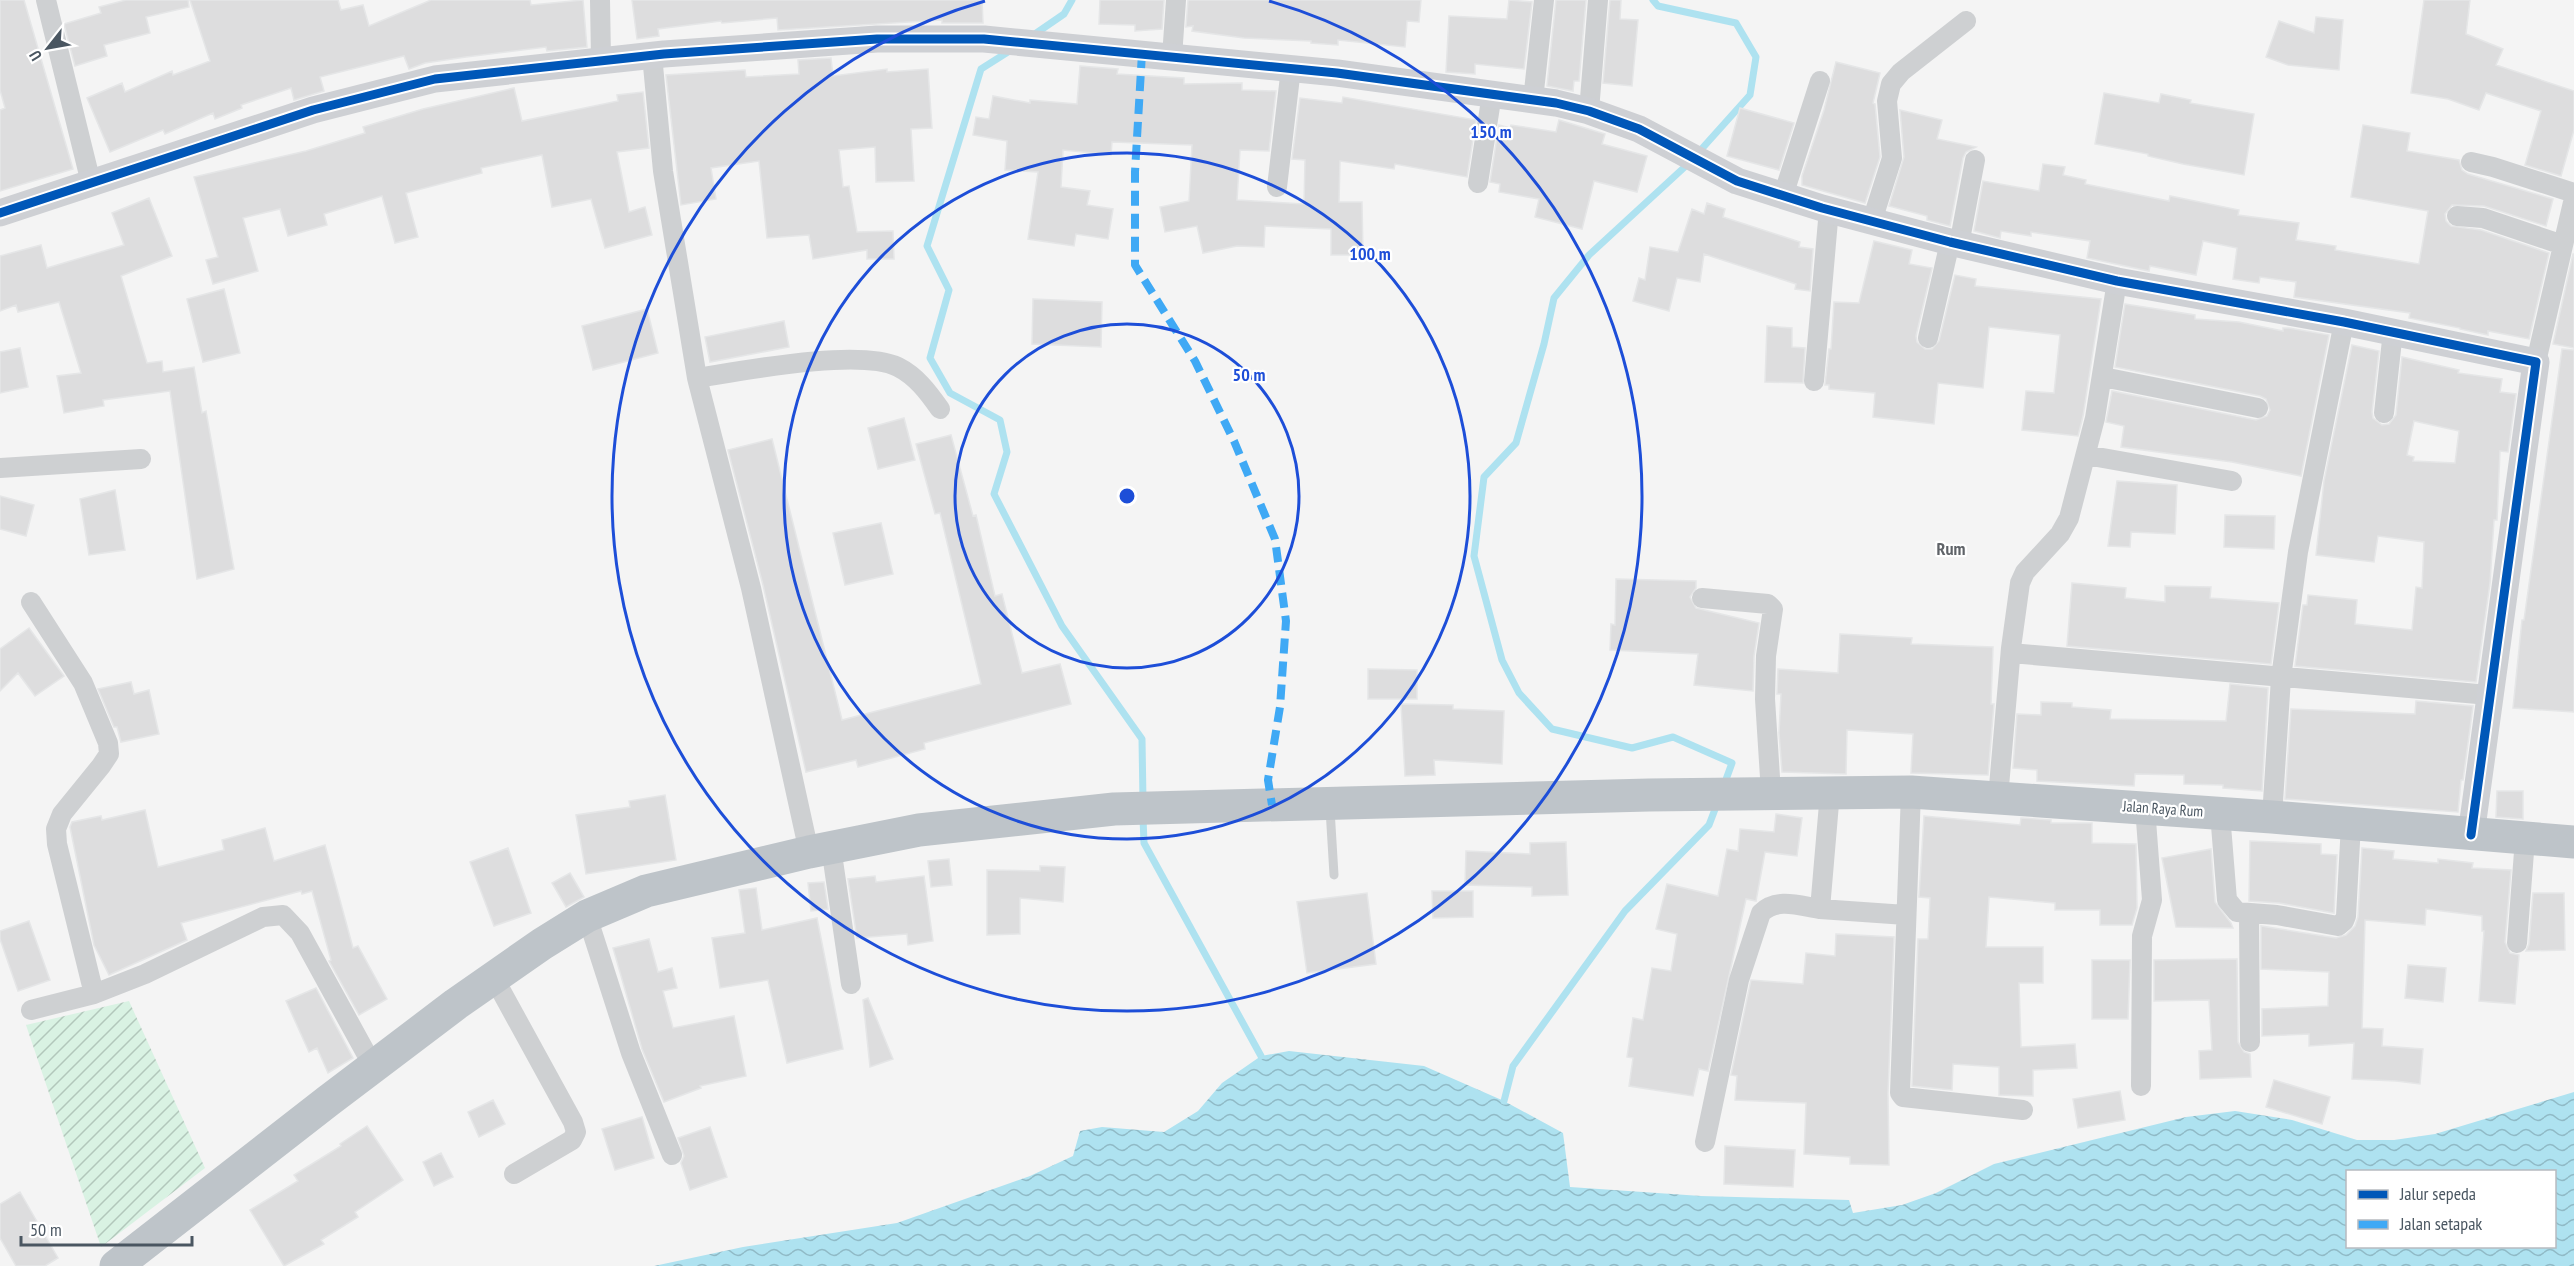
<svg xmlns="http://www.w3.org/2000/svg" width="2574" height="1266" font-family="'PT Sans Narrow',sans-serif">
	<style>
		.garden { fill: url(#garden-furrows) }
		.water { fill: url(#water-waves); fill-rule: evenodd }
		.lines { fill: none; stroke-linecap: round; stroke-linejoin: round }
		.stream { stroke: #aee2f0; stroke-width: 7 }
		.building { fill: #ddddde; stroke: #e5e6e7; stroke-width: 1.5; fill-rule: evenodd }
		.lane { stroke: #ced0d2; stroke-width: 9 }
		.street { stroke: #ced0d2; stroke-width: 20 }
		.secondary { stroke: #ced0d4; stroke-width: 27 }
		.highway { stroke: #bec4c9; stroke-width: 33 }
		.quiet { stroke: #3fa9f5; stroke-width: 8; stroke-dasharray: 15 8; stroke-linecap: butt }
		.cycleway-casing { stroke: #fff; stroke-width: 13 }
		.cycleway { stroke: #0057b8; stroke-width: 9 }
		.ring { fill: none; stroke: #1d4ed8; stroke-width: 3 }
		.labels { text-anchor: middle; stroke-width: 4.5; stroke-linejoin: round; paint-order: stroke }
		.street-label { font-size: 15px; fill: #4a5661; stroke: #fff }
		.quarter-label { font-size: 18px; font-weight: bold; fill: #5f6368; stroke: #fff }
		.centre { fill: #1d4ed8; stroke: #fff; stroke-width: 3 }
		.ring-label { font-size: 18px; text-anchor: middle; font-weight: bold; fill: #1d4ed8; stroke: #fff; stroke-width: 4.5; stroke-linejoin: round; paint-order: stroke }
	</style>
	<defs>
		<pattern id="garden-furrows" width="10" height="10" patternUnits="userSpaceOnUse" patternTransform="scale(1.5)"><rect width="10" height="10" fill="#d9f2e3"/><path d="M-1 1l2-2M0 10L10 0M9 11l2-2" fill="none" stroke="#b2c7bb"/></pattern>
		<pattern id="water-waves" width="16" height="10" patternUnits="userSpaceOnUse" patternTransform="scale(1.5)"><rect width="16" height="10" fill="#aee2f0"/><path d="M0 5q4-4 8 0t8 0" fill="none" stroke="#90bac6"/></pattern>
	</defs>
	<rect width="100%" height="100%" fill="#f4f4f4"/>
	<path class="garden" d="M129,1001L205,1168L101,1247L26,1025Z"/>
	<path class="water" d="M1289,1051L1424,1066L1504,1101L1563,1133L1570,1187L1701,1196L1849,1200L1853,1213L1902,1205L1936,1193L1994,1164L2186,1117L2235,1111L2292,1120L2357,1140H2394L2435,1134L2574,1092V1266H654L743,1247L897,1223L1030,1176L1073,1156L1080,1131L1102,1127L1164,1132L1198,1111L1222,1083L1261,1056ZM2348,1172H2554V1246H2348Z"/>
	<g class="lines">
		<path class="stream" d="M1653,0L1658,6L1736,23L1756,57L1750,95L1698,153
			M1032,36L1064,14L1072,0
			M1011,50L981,69L927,246L949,290L930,358L950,393L1000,420L1007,452L994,494L1062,626L1142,739L1143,801
			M1689,163L1589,255L1554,298L1544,344L1516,443L1484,477L1474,556L1502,660L1519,693L1552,729L1632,748L1673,737L1732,763L1724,785
			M1143,818L1144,843L1261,1056
			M1504,1101L1513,1066L1625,911L1709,825L1717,804"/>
	</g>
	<path class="building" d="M0,0H24L73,169L0,191V110L5,108L0,90Z
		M126,0H188L189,7L146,17L150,33L104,45L107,56L75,66L64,24L101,13L99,7Z
		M190,0H338L341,10L363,5L369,26L431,0H530L531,5L583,0L587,47L547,51L546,47L466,57L425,63L409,69L404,56L320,77L324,91L294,100L291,88L241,105L242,108L215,119L213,113L165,134L163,130L110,152L87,98L122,83L125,92L172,71L173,75L210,61Z
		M632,0H982L983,23H942V20L778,30L777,18L722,23L721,21L658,29L659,36L637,39Z
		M1100,0H1164L1162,29L1135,31V25L1099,24Z
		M1188,0H1421L1419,22L1407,21L1405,47L1338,40V45L1311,43V41L1244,38L1192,31L1193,26L1186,27Z
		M1509,0L1532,2L1524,69L1475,64V74L1446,72L1449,16L1507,19Z
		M1556,0H1586L1579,81H1574L1573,91L1547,86Z
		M1610,0H1621L1620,19L1638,20L1632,86L1603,83Z
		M2424,0H2470L2466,34L2503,49L2496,65L2574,91V130L2561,176L2525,165L2541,111L2486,93L2479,110L2448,99L2411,93Z
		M2316,17L2343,20L2339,70L2288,65L2266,57L2279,21L2314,33Z
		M831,58L833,76L887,69V72L928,69L932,128L911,129L914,181L876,182L875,147L839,150L843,187L849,186L857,232L893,231L894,259H867V250L813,259L809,235L767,238L759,161L711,168L716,199L681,205L666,75L745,70L746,77L799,74L798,60Z
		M1836,62L1880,73L1873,103L1875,104L1880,157L1865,203L1802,185V176L1824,110Z
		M1080,66L1118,69L1117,74L1184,78V84L1242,83V90L1276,91L1269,151L1240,150L1237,200L1304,204L1305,160L1292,159L1300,98L1342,103L1343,97L1476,120L1467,177L1395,164L1394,169L1340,161L1339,202H1362L1363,255H1331V229L1265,226L1264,247L1237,246L1203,253L1197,226L1165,232L1160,207L1189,201L1192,145L1112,142L1111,155L1063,150L1061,187L1090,191L1087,205L1113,209L1108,239L1076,234L1074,246L1028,239L1038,172L1005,170L1007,141L973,135L976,117L989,119L993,96L1030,103V100L1077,104Z
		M514,88L522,121L618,101L617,95L643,92L649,148L617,152L629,212L645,207L652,235L605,248L591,199L552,207L542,155L481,168L482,173L406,193L418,237L395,243L382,196L324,214L327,225L288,236L280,209L243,218L258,271L213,284L206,260L218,257L194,177L306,151L365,133L363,127L423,109Z
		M2104,93L2159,103L2161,94L2191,100L2190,103L2254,114L2244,175L2183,164L2148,156V154L2095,144Z
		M1740,108L1794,123L1779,170L1727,156Z
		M1900,110L1942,120L1937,139L1976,147L1966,152L1963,158L1950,226L1927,220V216L1889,206L1904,157Z
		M1559,120L1605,134L1602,144L1647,156L1637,192L1594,181L1582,229L1535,217L1539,199L1499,192L1500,184L1490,182L1499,125L1510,128L1511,125L1556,132Z
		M2363,125L2410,133L2407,151L2459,160L2462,170L2468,174L2553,199L2546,226L2484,206L2452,205L2445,214L2446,221L2451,226L2481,230L2549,253L2529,339L2488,331V335L2460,329V328L2409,318L2410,313L2294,297L2296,282L2260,277L2259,283L2233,279L2237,248L2203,241L2196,275L2150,266L2149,271L2087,258L2090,241L2031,232V236L2001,231L2000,238L1974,231L1983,181L2039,191L2043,164L2065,167L2063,175L2086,180L2085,184L2169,201L2170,196L2239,210L2238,215L2299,223L2296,240L2336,246L2335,250L2419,264L2428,211L2351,197Z
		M149,198L172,256L121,276L147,363L162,361L163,372L194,367L202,413L206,411L234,569L197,579L170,391L103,400L104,406L64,413L57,376L81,373L59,302L18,312L16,305L0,311V256L41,245L47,268L124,245L112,213Z
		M1707,203L1725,209L1723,217L1800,242L1799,247L1813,249L1810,291L1795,289L1796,284L1704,254L1700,282L1677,278L1669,311L1633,301L1639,278L1645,280L1650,247L1678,252L1692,209L1704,214Z
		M1874,241L1912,250L1909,264L1932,268L1916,336L1917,342L1925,349H1932L1939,341L1955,275L1976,279L1975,286L2101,299L2083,416L2078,436L2022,430L2026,391L2054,393L2060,335L1989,327L1983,388L1938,383L1934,424L1873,417L1875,393L1829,389V385H1825L1829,349H1831L1834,302L1859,303Z
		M2573,254H2574V348L2553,344Z
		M224,289L240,353L203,362L187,299Z
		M1033,299L1102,302L1101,347L1032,344Z
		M2125,304L2195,315V319L2239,322L2283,331V328H2289L2329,335L2301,476L2232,462L2121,447L2124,426L2106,422L2112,391L2256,420L2267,416L2270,410L2266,399L2260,396L2115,367Z
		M647,309L658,353L593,370L582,326Z
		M784,321L789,347L710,362L705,337Z
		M1767,326L1792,328V347L1805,348L1803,383L1765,382Z
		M2352,345L2379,351L2372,412L2373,418L2382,425L2389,424L2396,415L2402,357L2459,370L2458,373L2502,379L2500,392L2516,394L2508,452L2500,451L2497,520H2494L2490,583L2476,682L2295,666L2303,605H2307L2308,595L2357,600L2355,624L2412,630L2416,587L2422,588L2424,542L2378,536L2374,562L2316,555L2324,481ZM2414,421L2459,431L2455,463L2413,461L2414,457L2407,455Z
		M20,348L28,387L0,393V352Z
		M2562,349L2574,350V712L2513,708L2522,620H2524Z
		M904,418L915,460L878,469L868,428Z
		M951,435L973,516L976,515L995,596L1002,594L1022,673L1060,664L1071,704L924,743L925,749L858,767L856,760L806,772L763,585L728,450L772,439L842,720L981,684L940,513L935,514L916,444Z
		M2117,481L2177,485L2175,534L2131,532L2130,547L2108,546Z
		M115,490L125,550L89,555L80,499Z
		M0,496L34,505L26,536L0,529Z
		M2225,515L2275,516L2274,549L2224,547Z
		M881,523L893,574L845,585L833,533Z
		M1616,579L1696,581V588L1690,597L1696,608L1759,623L1754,656L1753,691L1694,685L1698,654L1610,650L1611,624L1615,625Z
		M2072,583L2126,588L2125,598L2165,602V586L2211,587L2210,598L2279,603L2271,664L2067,646Z
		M29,628L64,676L35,696L18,673L0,691V649Z
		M1840,634L1912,638L1911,644L1993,647L1991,704H1994L1988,775L1911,773L1913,734L1847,730L1846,774L1782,772L1779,733L1781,694H1777L1778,669L1838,673Z
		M1368,669L1417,670V699H1368Z
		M131,682L134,694L149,690L159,734L121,742L117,727H114L98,689Z
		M2230,684L2268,688L2262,791L2223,788V785L2184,784V775L2135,774L2134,786L2037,781V770L2013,768L2017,714L2041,715V702L2072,703V707L2111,710L2110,719L2226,721Z
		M2416,701L2473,706L2463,780H2461L2458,812L2285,799L2291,709L2415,714Z
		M1401,704L1453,705V709L1504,711L1502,764L1434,760L1435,775L1405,776Z
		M2497,791H2523V819L2496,817Z
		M665,795L676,860L586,874L576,815L630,807L629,801Z
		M145,810L158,867L224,850L222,840L265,828L274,861L325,845L353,948L358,946L387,999L359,1015L329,961L331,960L312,891L302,894L301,891L181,923L187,940L109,975L94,945L70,827L72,822L101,816L102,820Z
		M1776,814L1802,818L1797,856L1765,852L1756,901L1746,899L1708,1071L1699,1069L1693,1096L1629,1086L1633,1058L1627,1057L1633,1018L1643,1020L1652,968L1671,971L1677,934L1656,929L1667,884L1718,896L1727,849L1738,851L1740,829L1774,832Z
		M1924,816L2020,825L2021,818L2051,820V823H2092V843L2136,844L2137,908L2132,925H2100V910H2055V903L1989,897L1986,947H2043V983H2019L2021,1047L2075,1044L2077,1068L2033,1070V1096L1999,1095V1067L1953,1064L1952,1090L1912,1086L1918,939H1928L1930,898L1919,897Z
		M2250,841L2321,844V854L2337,855L2334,913L2279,903L2249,901Z
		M1566,842L1568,895L1532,896V887L1465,885L1466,851L1530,854V843Z
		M508,848L531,913L494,926L470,862Z
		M2362,848L2394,851L2393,859L2438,863V859L2473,863L2472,868L2511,870L2505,942L2510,953L2519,955L2515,1004L2479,1001L2484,931H2482V916L2426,909L2425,925L2365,920L2362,1028L2383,1029L2382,1046L2423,1049L2420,1084L2396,1081L2352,1079L2354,1043L2309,1046V1034L2262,1036V1009L2328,1006L2329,972L2261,969V926L2336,938L2346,935L2355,926L2358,917Z
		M2211,849L2215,902L2231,923L2233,928L2176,927L2162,858Z
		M949,859L952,885L931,887L928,861Z
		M1040,866L1065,867L1063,902L1020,898V934L987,935V870L1040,871Z
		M570,873L584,897L566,907L552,883Z
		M875,876L876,882L924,876L933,941L908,945L907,934L857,938L848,879Z
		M824,882L828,909L811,911L808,883Z
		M756,888L762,930L817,918L843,1049L787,1063L768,980L720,988L712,938L745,933L739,890Z
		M1432,891H1473V917L1433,918Z
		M1367,893L1376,964L1307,973L1297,902Z
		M2533,893H2564L2565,950L2526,951L2529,944Z
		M29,921L50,980L18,991L0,939V931Z
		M1836,934L1894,937L1888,1093L1889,1165L1850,1164V1157L1804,1154L1806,1103L1735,1100L1737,1076L1731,1075L1751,980L1803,984L1806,953L1835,956Z
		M649,939L658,972L672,968L677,988L663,991L673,1028L734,1016L746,1076L700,1086L701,1088L664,1102L642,1049L613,948Z
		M2237,959L2238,1042L2244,1052L2250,1054L2251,1077L2200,1079L2199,1051L2212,1050L2209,1000L2154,1001V960Z
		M2092,960H2130L2128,1019H2092Z
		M2408,965L2446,968L2443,1002L2405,998Z
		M316,988L353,1058L328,1073L317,1048L309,1052L286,1001Z
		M868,998L893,1059L870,1067L863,1000Z
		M2274,1080L2330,1097L2322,1124L2266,1107Z
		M2120,1091L2125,1120L2078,1128L2073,1099Z
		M493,1100L505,1124L479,1137L468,1112Z
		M642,1117L654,1158L615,1170L602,1129Z
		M367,1126L403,1180L355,1212L358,1217L321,1240L324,1244L284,1266L250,1210L298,1181L294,1175L341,1146L340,1144Z
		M710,1127L727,1177L690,1190L681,1163L684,1156L678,1138Z
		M1725,1146L1795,1150L1793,1187L1724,1184Z
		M441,1153L453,1177L434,1186L423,1162Z
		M20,1192L58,1258L45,1266H16L0,1238V1204Z"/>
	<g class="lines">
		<path class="lane" d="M1330,809L1334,875"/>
		<path class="street" d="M46,0L91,183
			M600,0L601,59
			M652,55L663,171L697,378L751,588L809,852
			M1172,57L1176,0
			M1533,100L1544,0
			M1589,111L1598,0
			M2471,162L2493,167L2574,193
			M1478,183L1492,94
			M1277,187L1291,68
			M1783,196L1820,81
			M2457,216L2483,218L2563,245
			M1872,221L1892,158L1887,101L1891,84L1901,72L1966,21
			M1959,245L1975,160
			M1928,338L1950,242
			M2536,362L2574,198
			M2103,377L2258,408
			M697,378C742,371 859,348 898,367C916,376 928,392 940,409
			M1814,381L1829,209
			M2384,413L2393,331
			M2086,455L2232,481
			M0,468L141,459
			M1702,598L1768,604L1773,609L1766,656L1765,699L1771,793
			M31,602L83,683L108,743L109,754L101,766L62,814L56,829L57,844L94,994
			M2011,653L2489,695
			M1830,792L1820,909L1906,915
			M1911,792L1900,1093L1903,1097L2023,1110
			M1998,798L2011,648L2020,583L2025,572L2060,534L2069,518L2095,418L2117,281
			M2220,813L2227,900L2237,912L2277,915L2338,926L2344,921L2346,916L2351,824
			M2272,817L2281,678L2298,552L2344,322
			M831,847L851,984
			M2249,914L2250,1042
			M587,916L631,1053L672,1155
			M2517,943L2525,839
			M494,978L573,1122L576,1132L572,1140L514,1174
			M31,1010L94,994L145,974L263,917L283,915L300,933L373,1066
			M2141,1086L2142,936L2152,900L2145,807
			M1705,1142L1739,980L1761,913C1777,897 1800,906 1820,909"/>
		<path class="secondary" d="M0,213L313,110L435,79L664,54L877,39H984L1337,73L1556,103L1589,111L1639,129L1737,181L1822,208L1950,242L2117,281L2344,322L2536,362L2471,835"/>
		<path class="highway" d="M116,1266L328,1101L456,1004L542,944L587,916L646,891L809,852L919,830L1114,809L1649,795L1911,792L2272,817L2574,842"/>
		<path class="quiet" d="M1142,53L1135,172V265L1195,361L1234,441L1275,539L1286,621L1280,707L1268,780L1272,805"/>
		<defs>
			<path id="cycleway" d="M0,213L313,110L435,79L664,54L877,39H984L1337,73L1556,103L1589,111L1639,129L1737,181L1822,208L1950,242L2117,281L2344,322L2536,362L2471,835"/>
		</defs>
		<use href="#cycleway" class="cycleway-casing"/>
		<use href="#cycleway" class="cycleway"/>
	</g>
	<g class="ring">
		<circle cx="1127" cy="496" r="172"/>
		<circle cx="1127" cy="496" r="343"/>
		<path d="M1269 1A515 515 0 1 1 985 1"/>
	</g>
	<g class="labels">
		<g class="street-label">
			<text transform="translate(2163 809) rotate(4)" y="5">Jalan Raya Rum</text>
		</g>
		<g class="quarter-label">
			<text x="1951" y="555">Rum</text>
		</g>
	</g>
	<circle cx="1127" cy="496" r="9" class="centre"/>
	<g class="ring-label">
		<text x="1491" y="138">150 m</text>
		<text x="1370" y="260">100 m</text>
		<text x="1249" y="381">50 m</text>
	</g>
	<rect x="2346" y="1170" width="210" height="78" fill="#ffffff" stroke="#b7bbc0" stroke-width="1.5"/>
	<rect x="2358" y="1190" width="30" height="9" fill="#0057b8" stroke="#b7bbc0" stroke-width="1.5"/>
	<text x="2400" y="1200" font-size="18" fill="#4a5661">Jalur sepeda</text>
	<rect x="2358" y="1220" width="30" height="9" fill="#3fa9f5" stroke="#b7bbc0" stroke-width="1.5"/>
	<text x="2400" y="1230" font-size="18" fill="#4a5661">Jalan setapak</text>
	<g transform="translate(48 48) rotate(239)" stroke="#ffffff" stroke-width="4.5" paint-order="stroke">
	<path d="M0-4.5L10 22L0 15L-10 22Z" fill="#4a5661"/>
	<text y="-9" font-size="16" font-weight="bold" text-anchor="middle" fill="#4a5661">U</text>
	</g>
	<path d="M21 1236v9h171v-9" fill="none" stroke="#4a5661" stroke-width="3"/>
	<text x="30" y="1236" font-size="18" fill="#4a5661" stroke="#ffffff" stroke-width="4.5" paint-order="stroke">50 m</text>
</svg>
